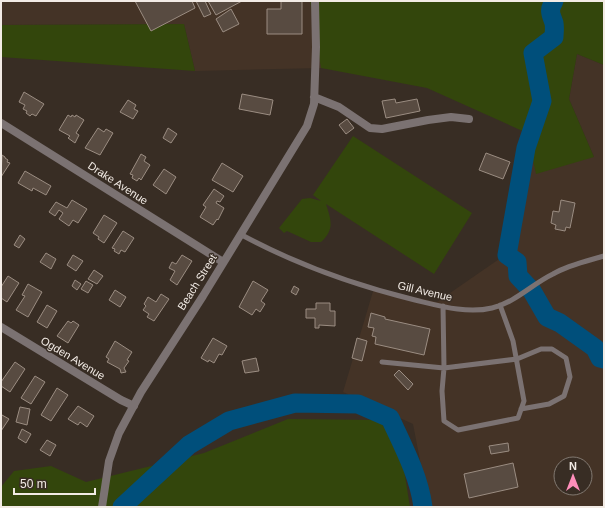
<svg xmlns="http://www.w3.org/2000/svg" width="605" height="508" font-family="Arial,sans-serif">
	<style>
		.built { fill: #443326; fill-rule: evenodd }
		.green { fill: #33460c }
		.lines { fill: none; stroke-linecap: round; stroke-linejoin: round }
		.river { stroke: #004f7b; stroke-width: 19 }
		.building { fill: #584b41; stroke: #9b8d82 }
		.service { stroke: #7b7272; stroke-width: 5 }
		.minor { stroke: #7b7272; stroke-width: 8 }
		.labels { text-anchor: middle; stroke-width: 3; stroke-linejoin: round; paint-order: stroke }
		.street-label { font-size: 11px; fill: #f2ebe5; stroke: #382d24 }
	</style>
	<rect width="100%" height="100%" fill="#382d24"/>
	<path class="built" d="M1,1H329L321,68L195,71L184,24L1,25Z
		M577,54L604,65V507H429L413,424L343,392L374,288L437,302L505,255L527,133L594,157L569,99ZM561,464H585V488H561Z"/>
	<path class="green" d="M310,1H604V65L577,54L569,99L594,157L536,174L527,133L427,88L321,68Z
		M184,24L195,71L1,57V25Z
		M353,136L472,213L434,274L326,204C331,220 335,229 321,242H311L287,231L284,233L279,228L302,199L310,198L321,201L313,195Z
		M288,419L379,420L401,451L410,507H1V487L14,471L51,466L86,482L204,453Z"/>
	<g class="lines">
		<path class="river" d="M554,1C548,11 551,14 554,23C555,28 554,33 554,37L533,53L542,101L526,148L507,255L517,262L518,276L532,291L547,317L560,323L595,348L600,358L604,359
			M122,507L189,445L229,421L295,403L358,404L390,418C403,446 419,476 423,507"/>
	</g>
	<path class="building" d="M135,1H192L195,8L151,31Z
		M196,1H205L211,14L204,17Z
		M208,1H242L216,15Z
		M281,1H302V34H267V9H281Z
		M231,9L239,24L223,32L216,19Z
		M24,92L44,104L36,116L32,114L30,116L26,113L27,111L23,109L25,105L19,102Z
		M242,94L273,100L270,115L239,109Z
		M395,99L396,103L417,99L420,111L386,118L382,101Z
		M128,100L136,105L134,109L138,111L133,119L120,112Z
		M68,115L71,117L72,115L75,117L76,115L84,120L76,133L79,135L75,143L68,138L70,136L59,130Z
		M347,119L354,128L346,134L339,125Z
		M98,128L104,132L106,129L113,133L100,155L85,148Z
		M168,128L177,134L171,143L163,138Z
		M486,153L510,162L503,179L479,170Z
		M141,154L146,157L144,161L150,165L141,180L139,178L137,181L132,178L133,175L130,174Z
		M2,155L5,157V158L8,160L7,162L10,163L1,177Z
		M222,163L243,176L233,192L212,180Z
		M164,169L176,177L166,194L153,185Z
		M25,171L51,186L46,195L33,188L32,191L18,183Z
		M214,189L224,196L220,202L217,201L216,203L224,208L218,220L217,219L213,225L200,217L206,207L203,205Z
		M72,200L87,209L78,223L73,220L69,226L59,219L63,213L59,210L55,216L49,212L56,202L67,208Z
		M561,200L575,203L570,228L566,227L565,231L555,229L556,225L551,223L553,211L559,212Z
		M104,215L117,223L104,243L98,239L99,237L93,233Z
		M123,231L134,238L125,252L121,250L119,254L114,251L115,249L112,248Z
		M20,235L25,239L19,248L14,245Z
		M46,253L56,259L51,269L40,262Z
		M73,255L83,261L76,271L67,265Z
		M182,255L192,261L177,285L170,280L175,271L169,268L172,262L176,264Z
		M94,270L103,276L97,284L88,279Z
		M8,276L19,283L7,302L1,298V287Z
		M75,280L81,284L77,290L72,286Z
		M86,281L93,285L88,293L81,289Z
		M253,281L268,290L261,301L265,304L260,312L256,309L252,315L239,307Z
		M28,284L42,292L28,317L16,310L25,296L22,295Z
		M294,286L299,289L296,295L291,292Z
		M115,290L126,297L120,307L109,300Z
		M161,294L169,299L154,321L147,317L149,314L143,310L146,306L144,304L148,297L156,302Z
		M316,303H330V311H335V326L319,325V328H315V318H306V309H316Z
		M47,305L57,311L47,328L37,322Z
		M371,313L385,317V319L430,329L424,355L375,344L376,337L372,336L374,328L368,327Z
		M68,321L71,323L73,321L79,325L68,343L57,336Z
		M213,338L227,346L222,355L219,354L214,363L209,360L208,362L201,358Z
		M357,338L367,341L362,361L352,358Z
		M115,341L132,352L127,360L129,361L124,368L126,372L121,373L120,369L107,362L109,359L106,357Z
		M256,358L259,371L245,373L242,361Z
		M15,362L25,369L10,392L1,386V382Z
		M399,370L413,384L408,390L394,375Z
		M35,376L45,382L31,404L21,398Z
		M57,388L68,395L51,421L41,415Z
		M78,406L94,416L87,427L80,422L78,425L68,419Z
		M20,407L30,409L27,425L16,422Z
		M2,415L9,419L1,431V417Z
		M22,429L31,434L26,443L18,438Z
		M47,440L56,445L50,456L40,450Z
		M508,443L509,451L491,454L489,446Z
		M513,463L518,487L469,498L464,474Z"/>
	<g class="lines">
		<path class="service" d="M240,234C295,264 354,285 415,300C440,306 467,314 492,308C516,302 532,284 553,274C568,265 587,261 604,256
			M443,306L444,368L442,391L444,421L458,430L518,418L524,401L513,341L500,305
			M382,362L444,368L517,359L541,349H552L566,358L570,377L564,396L549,404L521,409"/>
		<path class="minor" d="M314,97L339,107L370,128L382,129L428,120L451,117L469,119
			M1,123L223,262
			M1,327L121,400L134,406
			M102,507L109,461L119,433L141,392L203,296L307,126L314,104L316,47L315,1"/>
	</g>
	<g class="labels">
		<g class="street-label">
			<text transform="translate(118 183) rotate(33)" y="4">Drake Avenue</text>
			<text transform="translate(197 282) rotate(-58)" y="4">Beach Street</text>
			<text transform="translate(425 291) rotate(13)" y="4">Gill Avenue</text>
			<text transform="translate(73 358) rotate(31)" y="4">Ogden Avenue</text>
		</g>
	</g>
	<rect width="605" height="508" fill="none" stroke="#f2ebe5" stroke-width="4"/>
	<g transform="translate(573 476)"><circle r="19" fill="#382d24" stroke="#827971"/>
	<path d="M0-3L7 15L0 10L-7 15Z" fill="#ff8eba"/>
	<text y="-6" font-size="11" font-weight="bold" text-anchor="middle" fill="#f2ebe5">N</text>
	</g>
	<path d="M14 488v6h81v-6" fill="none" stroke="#f2ebe5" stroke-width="2"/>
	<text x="20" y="488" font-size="12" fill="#f2ebe5" stroke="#382d24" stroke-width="3" paint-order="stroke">50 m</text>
</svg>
